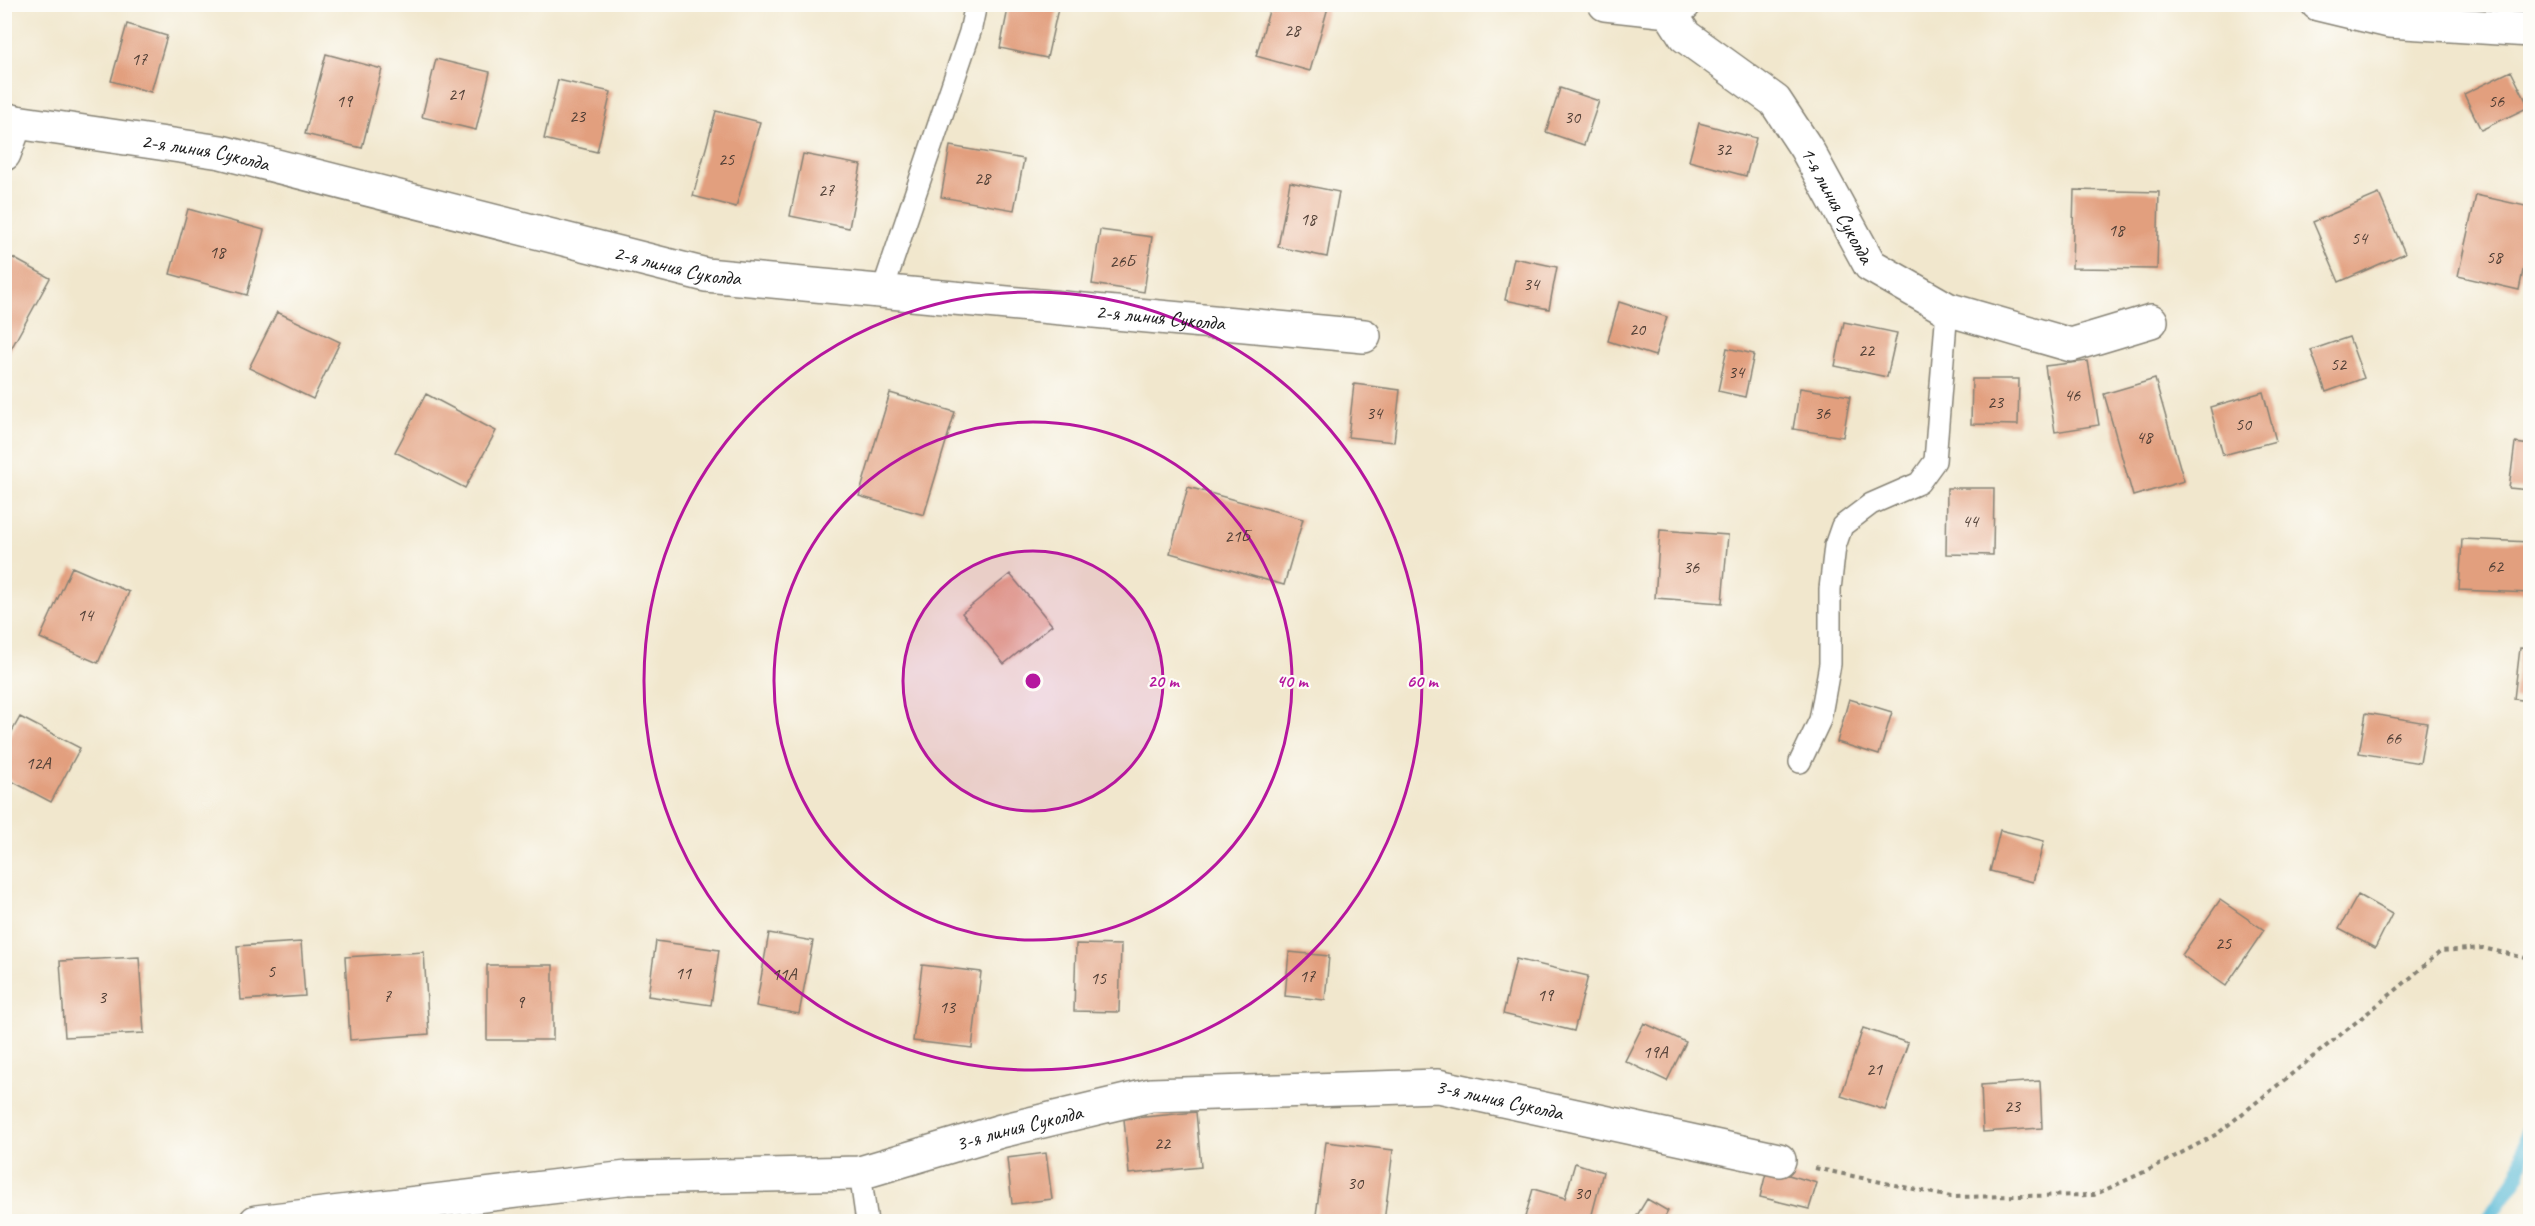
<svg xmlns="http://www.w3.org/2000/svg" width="2535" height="1226" font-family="Caveat,sans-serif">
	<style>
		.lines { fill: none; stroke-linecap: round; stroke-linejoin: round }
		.stream { stroke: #58b9d6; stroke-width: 14 }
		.building { fill: #e29f7e }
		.lane-casing { stroke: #868274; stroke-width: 24 }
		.street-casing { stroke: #868274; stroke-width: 36 }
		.path { stroke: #868274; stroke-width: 4; stroke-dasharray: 4.5 4.5; stroke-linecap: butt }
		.lane { stroke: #fff; stroke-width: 21 }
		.street { stroke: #fff; stroke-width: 33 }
		.ring { fill: none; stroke: #b5179e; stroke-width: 3 }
		.labels { text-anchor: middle; stroke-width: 4.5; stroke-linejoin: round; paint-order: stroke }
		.number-label { font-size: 18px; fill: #4e3d34 }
		.street-label { font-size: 21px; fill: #1c1c1c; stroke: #fdfcf7 }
		.centre { fill: #b5179e; stroke: #fdfcf7; stroke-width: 3 }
		.ring-label { font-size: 18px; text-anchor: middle; font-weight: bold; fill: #b5179e; stroke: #fdfcf7; stroke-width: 4.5; stroke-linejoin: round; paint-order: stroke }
	</style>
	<rect width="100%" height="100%" fill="#fdfcf7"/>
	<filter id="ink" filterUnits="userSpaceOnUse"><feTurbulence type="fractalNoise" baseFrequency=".0167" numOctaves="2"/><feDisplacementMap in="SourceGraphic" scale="12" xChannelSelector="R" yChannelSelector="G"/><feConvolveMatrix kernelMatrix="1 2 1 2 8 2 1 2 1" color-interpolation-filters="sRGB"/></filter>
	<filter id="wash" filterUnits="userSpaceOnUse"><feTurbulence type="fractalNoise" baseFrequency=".008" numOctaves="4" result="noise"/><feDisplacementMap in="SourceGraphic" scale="24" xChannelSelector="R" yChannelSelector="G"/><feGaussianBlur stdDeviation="1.35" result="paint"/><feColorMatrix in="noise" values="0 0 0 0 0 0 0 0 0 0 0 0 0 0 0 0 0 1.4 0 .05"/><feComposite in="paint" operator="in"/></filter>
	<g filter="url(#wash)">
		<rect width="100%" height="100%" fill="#f1e7cd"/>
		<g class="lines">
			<path class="stream" d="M2486,1222L2519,1174L2530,1117"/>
		</g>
		<g id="blocks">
			<path class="building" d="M905,4H936L934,12Z
				M1009,4H1059L1047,58L1000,48Z
				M1271,4H1329L1310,71L1256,56Z
				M127,24L167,36L151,92L111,81Z
				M326,54L382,69L362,148L305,134Z
				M436,59L490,72L476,130L422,117Z
				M2511,71L2529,107L2481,130L2464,94Z
				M558,80L611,92L597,152L544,139Z
				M1560,88L1599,101L1584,145L1546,132Z
				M716,111L760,122L736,207L693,196Z
				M1699,123L1756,138L1746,176L1689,161Z
				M950,146L1024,159L1014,210L941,197Z
				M803,154L861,165L849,228L790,216Z
				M1290,182L1339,192L1327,257L1278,247Z
				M2074,190L2159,192L2157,269L2072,268Z
				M2379,194L2405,253L2339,282L2313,222Z
				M2476,195L2530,207V237L2519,290L2458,276Z
				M188,209L264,230L247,295L170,274Z
				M1100,230L1152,237L1144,292L1092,284Z
				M4,253L50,278L6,358L4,357Z
				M1514,258L1557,267L1549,309L1505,300Z
				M1619,302L1667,317L1655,356L1608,341Z
				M277,312L340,342L313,399L249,368Z
				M1844,322L1897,333L1887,377L1835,366Z
				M2349,337L2364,378L2326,392L2311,350Z
				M1727,348L1754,354L1745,397L1718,391Z
				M2088,361L2099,425L2055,432L2045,366Z
				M1972,379H2019L2018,425L1971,424Z
				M2155,379L2184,481L2133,496L2104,394Z
				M1354,384L1400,390L1394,442L1348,437Z
				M1800,388L1850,396L1843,437L1793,429Z
				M2263,392L2276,441L2223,455L2210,407Z
				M890,393L955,412L924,515L859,496Z
				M426,394L496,431L465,488L395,452Z
				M2515,443L2530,445V490L2509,488Z
				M1188,487L1303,519L1284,585L1170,553Z
				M1947,488H1994L1993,555L1946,554Z
				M1660,530L1728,535L1722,603L1655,598Z
				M2462,539L2530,542V593L2459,590Z
				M72,567L129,592L98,663L40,638Z
				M1010,574L1052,625L1004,664L962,613Z
				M2520,648L2530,649V701L2514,699Z
				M1849,699L1892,712L1879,755L1837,742Z
				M2366,713L2427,723L2420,763L2359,753Z
				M20,717L80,748L51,802L4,777V746Z
				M2000,830L2044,841L2033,882L1990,871Z
				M2358,895L2392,914L2375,948L2339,929Z
				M2220,900L2264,930L2226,986L2182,955Z
				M769,933L813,941L799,1014L756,1006Z
				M656,941L719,950L711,1005L648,996Z
				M301,942L305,996L241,1000L237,946Z
				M1076,944L1121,945L1119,1012L1074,1011Z
				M424,952L429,1034L350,1040L345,957Z
				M1289,952L1329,956L1325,1000L1285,996Z
				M139,957L144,1033L65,1037L60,961Z
				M1516,959L1588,976L1574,1031L1503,1014Z
				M487,965H553V1040H487Z
				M922,965L981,972L972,1048L913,1041Z
				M1644,1023L1686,1042L1667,1081L1625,1061Z
				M1863,1028L1908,1043L1885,1110L1841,1096Z
				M2040,1081L2042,1128L1983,1132L1981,1085Z
				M1196,1112L1201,1167L1129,1174L1124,1119Z
				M1326,1142L1393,1150L1384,1222L1316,1215Z
				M1046,1153L1052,1199L1012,1204L1007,1158Z
				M1575,1163L1603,1172L1590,1222H1543L1525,1217L1533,1189L1565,1198Z
				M1767,1169L1817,1183L1809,1209L1760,1197Z
				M1647,1199L1668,1211L1662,1222H1633Z"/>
		</g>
	</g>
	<g filter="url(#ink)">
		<use href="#blocks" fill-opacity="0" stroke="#868274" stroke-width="1.5"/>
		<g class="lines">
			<defs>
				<path id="lane" d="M882,292L970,32L976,4
					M1800,762L1820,720L1830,664V589L1835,546L1842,526L1871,504L1919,483L1935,461L1947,309
					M860,1173L867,1222"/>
				<g id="street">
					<path d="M1605,4L1669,11L1684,4"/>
					<path d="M2318,4L2389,21L2530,30"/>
					<path id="s1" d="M1669,11L1685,36L1775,101L1806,148L1870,265L1947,309L2071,345L2151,321"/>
					<path id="s2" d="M4,119L16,122L221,152L706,275L1364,336"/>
					<path d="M4,154L16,122"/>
					<path id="s3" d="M256,1222L627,1178L860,1173L1001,1131L1151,1095L1438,1086L1779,1160"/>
				</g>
			</defs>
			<use href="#lane" class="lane-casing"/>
			<use href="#street" class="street-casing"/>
			<path class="path" d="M1815,1168L1951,1197L2094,1195L2155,1167L2217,1134L2401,986L2441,951L2483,948L2530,959"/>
			<use href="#lane" class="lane"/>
			<use href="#street" class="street"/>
		</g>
	</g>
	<circle cx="1033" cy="681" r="130" fill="#b5179e" fill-opacity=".12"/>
	<g class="ring">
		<circle cx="1033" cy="681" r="130"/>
		<circle cx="1033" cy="681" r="259"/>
		<circle cx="1033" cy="681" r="389"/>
	</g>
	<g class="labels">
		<g class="number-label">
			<text x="1292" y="36">28</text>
			<text x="139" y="65">17</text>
			<text x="456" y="100">21</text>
			<text x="344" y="107">19</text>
			<text x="2496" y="107">56</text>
			<text x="577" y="122">23</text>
			<text x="1572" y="123">30</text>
			<text x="1723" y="155">32</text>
			<text x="726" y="165">25</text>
			<text x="982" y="184">28</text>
			<text x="826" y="196">27</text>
			<text x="1308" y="225">18</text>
			<text x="2116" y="236">18</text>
			<text x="2359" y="244">54</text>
			<text x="217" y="258">18</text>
			<text x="2494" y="263">58</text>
			<text x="1122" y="267">26Б</text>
			<text x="1531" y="290">34</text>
			<text x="1637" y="335">20</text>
			<text x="1866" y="356">22</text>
			<text x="2338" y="370">52</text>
			<text x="1736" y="378">34</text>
			<text x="2072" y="401">46</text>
			<text x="1995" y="408">23</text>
			<text x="1374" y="419">34</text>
			<text x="1822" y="419">36</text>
			<text x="2243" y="430">50</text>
			<text x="2144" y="443">48</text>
			<text x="1970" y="527">44</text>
			<text x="1237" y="542">21Б</text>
			<text x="2495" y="572">62</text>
			<text x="1691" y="573">36</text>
			<text x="85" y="621">14</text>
			<text x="2393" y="744">66</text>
			<text x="38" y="769">12А</text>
			<text x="2223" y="949">25</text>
			<text x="271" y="977">5</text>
			<text x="683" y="979">11</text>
			<text x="784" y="980">11А</text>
			<text x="1307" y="982">17</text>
			<text x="1098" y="984">15</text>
			<text x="1545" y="1001">19</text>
			<text x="387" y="1002">7</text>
			<text x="102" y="1003">3</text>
			<text x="520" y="1008">9</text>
			<text x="947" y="1013">13</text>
			<text x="1655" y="1058">19А</text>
			<text x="1874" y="1075">21</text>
			<text x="2012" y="1112">23</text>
			<text x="1162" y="1149">22</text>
			<text x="1355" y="1189">30</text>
			<text x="1582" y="1199">30</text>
		</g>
		<g class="street-label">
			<text dy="7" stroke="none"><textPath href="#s2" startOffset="204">2-я линия Суколда</textPath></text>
			<text dy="7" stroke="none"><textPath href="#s1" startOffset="262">1-я линия Суколда</textPath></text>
			<text dy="7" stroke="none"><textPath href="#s2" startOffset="690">2-я линия Суколда</textPath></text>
			<text dy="7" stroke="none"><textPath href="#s2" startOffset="1176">2-я линия Суколда</textPath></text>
			<text dy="7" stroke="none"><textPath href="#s3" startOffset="1258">3-я линия Суколда</textPath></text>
			<text dy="7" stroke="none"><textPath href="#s3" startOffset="772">3-я линия Суколда</textPath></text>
		</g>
	</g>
	<circle cx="1033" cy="681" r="9" class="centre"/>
	<g class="ring-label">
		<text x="1163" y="687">20 m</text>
		<text x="1292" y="687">40 m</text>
		<text x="1422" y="687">60 m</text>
	</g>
	<rect width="2535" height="1226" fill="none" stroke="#fdfcf7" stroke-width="24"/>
</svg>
